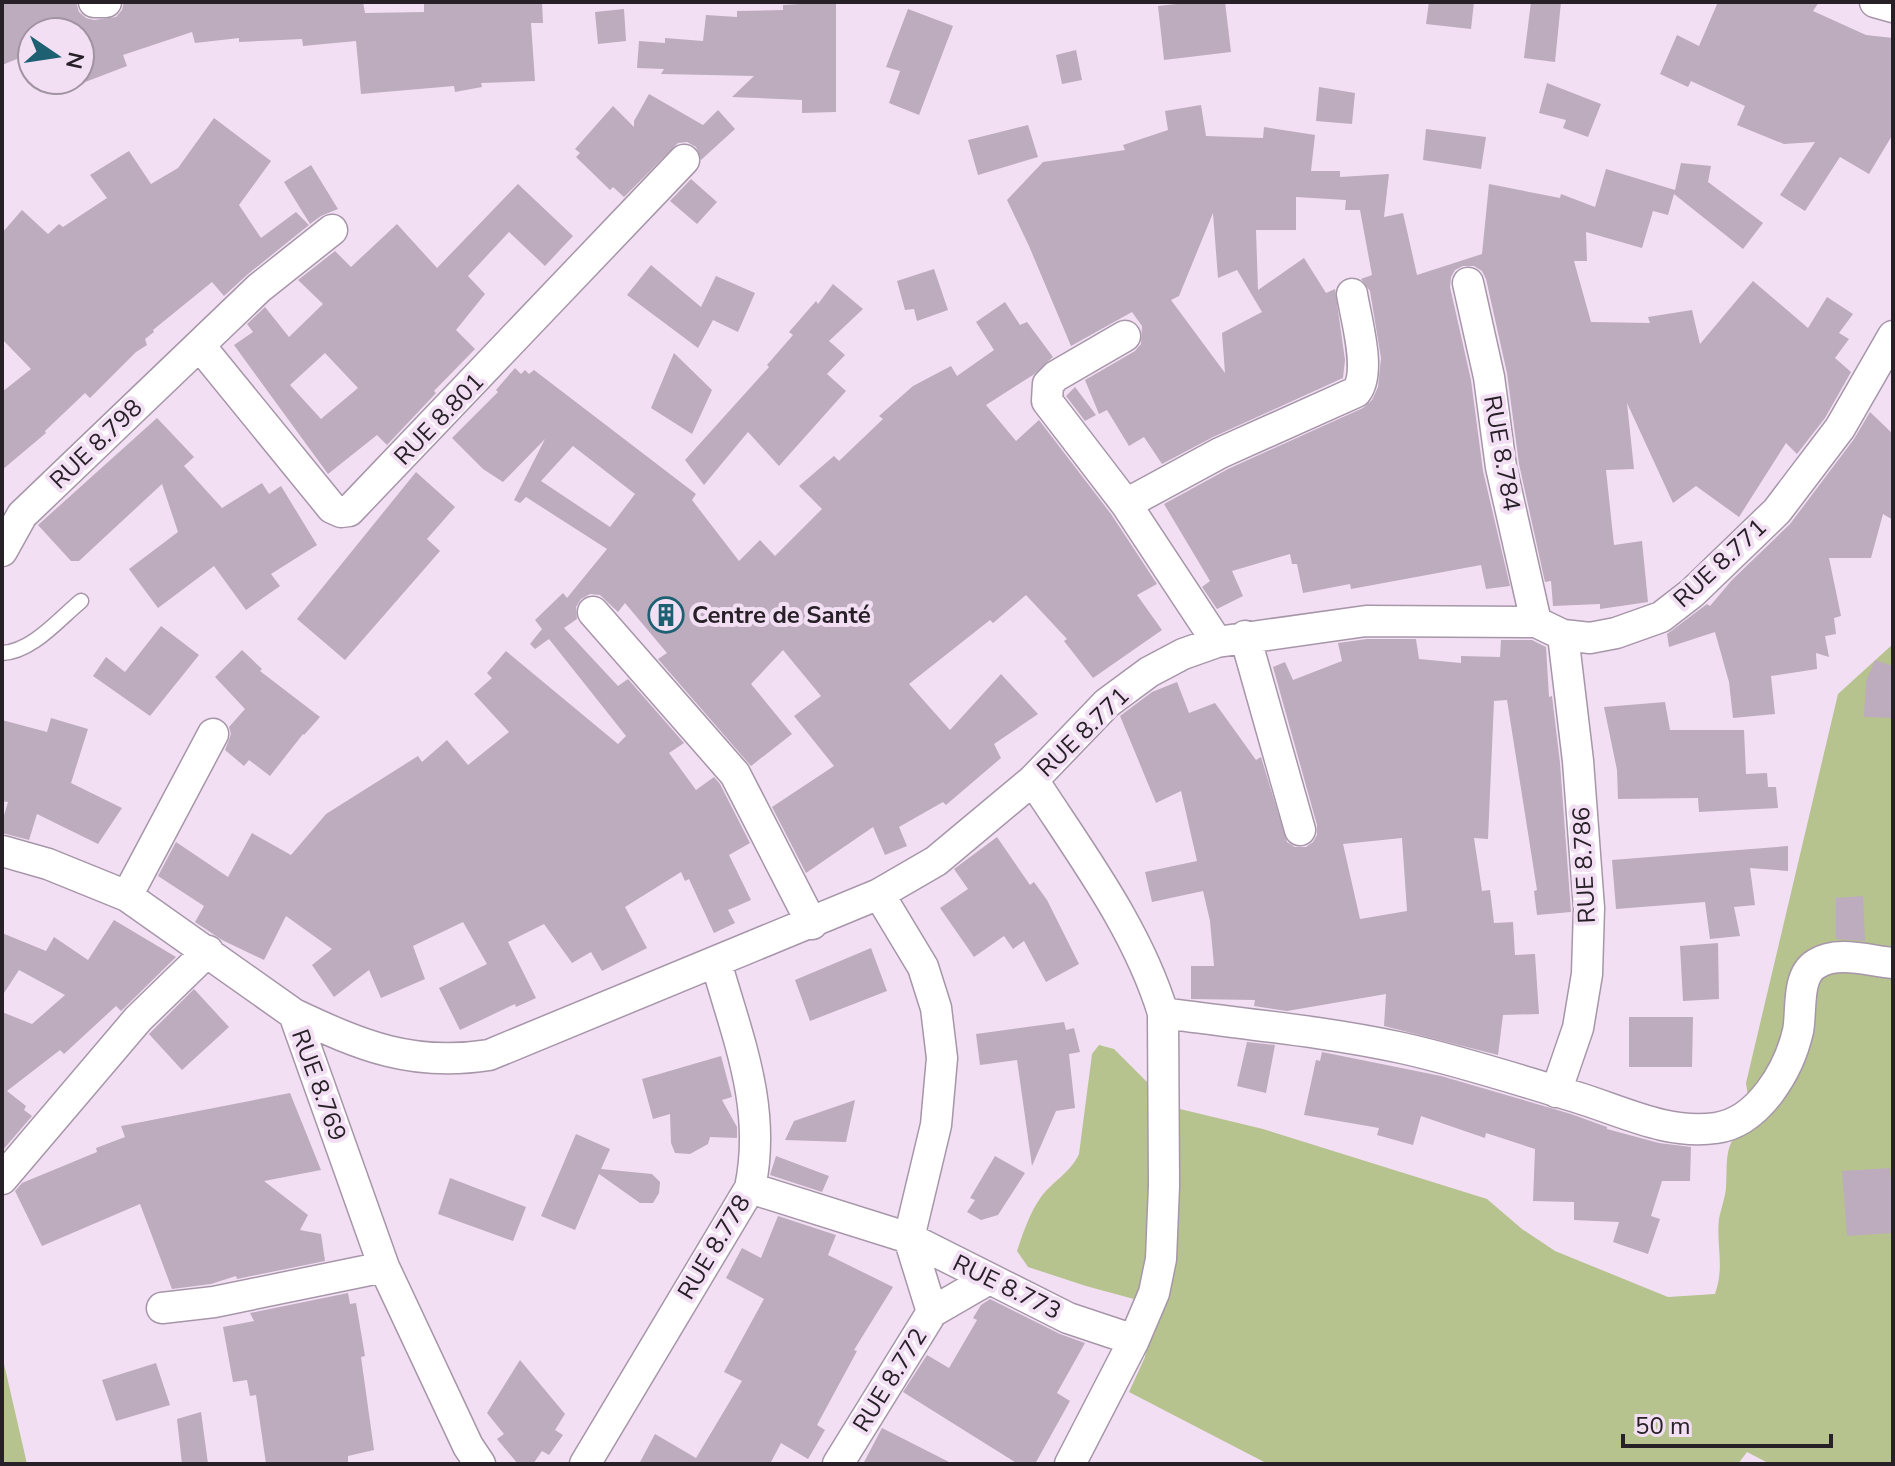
<svg xmlns="http://www.w3.org/2000/svg" width="1895" height="1466" font-family="'Nunito Sans',sans-serif">
	<style>
		.green { fill: #b6c38f }
		.building { fill: #bdabbe; fill-rule: evenodd }
		.lines { fill: none; stroke-linecap: round; stroke-linejoin: round }
		.lane-casing { stroke: #a796a9; stroke-width: 17 }
		.street-casing { stroke: #a796a9; stroke-width: 33 }
		.lane { stroke: #fff; stroke-width: 14 }
		.street { stroke: #fff; stroke-width: 30 }
		.labels { text-anchor: middle; stroke-width: 8; stroke-linejoin: round; paint-order: stroke }
		.street-label { font-size: 24px; fill: #272027; stroke: #f2dff3 }
		.poi-label { font-size: 24px; font-weight: bold; fill: #272027; stroke: #f2dff3; text-anchor: start }
	</style>
	<rect width="100%" height="100%" fill="#f2dff3"/>
	<path class="green" d="M1893,644V1464H1770L1747,1452L1738,1464H1268L1129,1392L1145,1357L1152,1304L1086,1286L1028,1267L1017,1251C1023,1233 1030,1212 1041,1197C1053,1181 1070,1173 1079,1154L1092,1054L1099,1045L1114,1049L1160,1095L1180,1109L1263,1129L1487,1199L1522,1229L1555,1251L1668,1297L1715,1294C1725,1265 1716,1248 1719,1219C1721,1209 1725,1198 1726,1188C1728,1159 1722,1139 1752,1122L1746,1083L1838,694Z
		M2,1355L27,1464H2Z"/>
	<path class="building" d="M2,2H76L79,12L86,18L94,20L116,17L122,10L124,2H363L365,13L424,12V2H542L543,23H531L535,81L481,83L482,87L455,92L454,86L361,94L356,41L303,46L302,39L239,42V38L195,43L192,32L123,55L127,66L80,84V32H32V53L2,65Z
		M836,2V112L802,113V100L732,97L754,76L661,74L664,69L637,68L639,41L665,43V38L703,41L706,15L737,17V11L783,10V5Z
		M1195,2H1225L1231,52L1164,60L1158,6Z
		M1429,2H1474L1471,29L1426,24Z
		M1531,2H1561L1555,62L1524,58Z
		M1718,2H1819L1813,11L1866,35L1893,38V134L1869,174L1840,157L1805,211L1780,195L1815,142L1784,144L1737,125L1745,106L1691,81L1688,87L1660,74L1677,35L1699,46Z
		M624,9L626,41L598,44L595,12Z
		M908,9L953,26L919,115L889,103L900,71L886,67Z
		M1076,50L1082,80L1062,84L1056,55Z
		M1547,83L1601,104L1588,137L1563,128L1566,120L1539,113Z
		M1319,87L1355,93L1352,124L1316,121Z
		M649,94L703,125L718,110L735,129L701,160L696,147L687,142L678,143L624,197L613,187L610,190L576,157L580,153L575,149L613,106L634,127V121Z
		M1201,105L1206,136L1263,138L1264,127L1315,135L1311,171H1340V177L1389,174L1384,217L1403,213L1417,275L1482,254L1489,184L1560,198L1561,194L1595,207L1606,169L1675,190L1681,163L1711,166L1708,182L1763,223L1743,249L1674,194L1668,215L1653,211L1642,248L1586,232L1587,261H1574L1591,322L1650,323L1648,317L1692,310L1700,344L1753,281L1808,328L1827,297L1853,314L1839,333L1849,339L1835,358L1851,372L1825,418L1797,454L1786,443L1739,517L1696,486L1673,503L1627,403L1634,469L1606,470L1614,545L1642,541L1648,602L1600,609V604L1553,606L1551,581L1545,582L1519,464L1507,373L1486,279L1482,271L1474,266H1463L1455,270L1451,277L1450,287L1471,380L1483,471L1510,586L1486,589L1481,565L1351,589L1350,584L1303,593L1297,564H1292L1290,554L1232,571L1243,596L1217,609L1202,587L1210,581L1164,504L1228,469L1363,408L1372,400L1378,387L1381,358L1370,291L1361,279L1372,275L1360,210H1345L1346,200L1296,197V230H1256L1258,290L1304,258L1326,293L1335,289L1345,360L1343,378L1213,437L1162,464L1144,437L1129,446L1107,410L1099,414L1085,380L1135,351L1141,344L1142,326L1132,312L1071,346L1029,246L1007,200L1043,162L1125,150L1123,145L1168,130L1165,111ZM1213,213L1218,278L1237,270L1262,312L1222,333L1225,373L1171,300L1179,296Z
		M214,118L271,161L239,205L261,238L296,212L309,225L248,274L224,296L212,282L153,330L154,332L145,339L147,345L136,352L90,398L85,393L45,431L46,433L2,470V392L31,369L2,339V233L22,210L48,234L59,224L63,227L107,198L90,175L129,151L151,184L178,168Z
		M1028,125L1038,157L978,175L968,140Z
		M1426,129L1486,137L1481,169L1423,160Z
		M311,165L338,209L321,216L310,224L284,182Z
		M691,179L717,202L697,224L670,201Z
		M518,184L573,236L545,266L509,232L468,276L485,294L456,330L475,349L434,391L436,393L387,445L377,435L328,474L234,345L253,332L247,324L265,307L289,337L323,304L298,280L335,251L351,267L397,224L437,268ZM325,353L358,388L321,419L290,385Z
		M651,265L701,307L716,276L755,293L738,332L713,320L698,348L627,295Z
		M934,269L948,310L917,321L914,309L905,310L897,281Z
		M833,284L863,309L829,341L845,355L827,374L846,391L779,466L748,432L704,485L685,460L769,367L767,365L793,335L789,332L816,301L818,304Z
		M1005,302L1020,325L1027,322L1053,357L1033,375L986,405L1016,441L1039,420L1111,514L1157,584L1137,595L1162,630L1093,678L1064,641L1067,639L1026,595L993,623L990,620L909,684L950,730L1001,674L1038,714L994,744L1001,758L946,805L943,802L899,827L907,846L885,855L873,827L806,873L772,807L834,766L794,716L821,696L783,650L751,684L792,734L751,766L658,659L667,653L625,603L618,612L600,595L590,594L581,599L576,607L577,619L564,628L618,686L628,679L684,743L669,753L696,790L714,777L720,784L750,843L729,855L751,900L728,910L735,923L714,933L689,879L685,881L681,872L625,907L647,948L602,971L591,952L572,963L544,924L508,942L536,998L516,1007L515,1004L460,1030L439,988L487,964L463,922L413,946L425,979L381,998L369,970L334,997L312,965L332,949L286,916L264,960L222,940L195,922L204,906L158,876L176,842L228,877L252,833L291,855L326,814L418,756L422,762L447,740L468,765L509,732L474,694L492,678L487,673L506,651L618,744L626,736L549,639L535,649L530,644L542,629L535,620L563,593L567,598L607,549L526,497L520,503L514,500L545,439L503,482L483,469L452,438L498,392L496,390L515,368L521,374L525,370L529,374L534,370L696,494L692,500L739,561L760,540L775,556L822,509L799,486L834,456L839,461L883,419L879,416L913,386L951,366L957,376L994,350L976,322ZM573,446L635,494L610,527L541,481Z
		M674,353L712,390L692,434L651,408Z
		M1075,387L1096,415L1085,421L1066,396Z
		M1870,412L1893,434V520L1883,514L1871,558H1829L1841,616L1834,618L1836,634L1825,636L1829,657L1816,653L1817,669L1771,676L1775,714L1733,718L1729,682L1715,632L1669,647L1667,634L1707,604L1710,606L1732,580L1790,524L1854,439Z
		M157,418L194,457L184,466L222,508L262,483L269,494L281,486L317,545L271,574L280,586L246,610L214,566L158,608L129,569L178,532L162,484L79,561H71L38,525Z
		M416,472L455,507L427,539L440,551L345,660L297,619Z
		M161,626L199,655L150,716L93,676L106,657L125,672Z
		M1367,639H1416L1419,659L1461,663V656L1500,657L1501,640H1532L1546,647L1549,697L1552,696L1560,763L1571,912L1537,915L1534,891L1537,890L1507,700L1494,701L1488,839L1474,838L1482,891L1490,890L1494,923L1513,922L1515,955L1535,954L1539,1014L1503,1015L1498,1055L1384,1026L1386,994L1287,1011L1254,1006L1255,1000L1191,999V966H1214L1210,921L1203,891L1152,902L1145,872L1197,861L1181,791L1156,803L1120,716L1152,692L1177,682L1189,713L1215,703L1256,760L1261,757L1287,842L1295,847H1306L1313,842L1317,835V825L1273,667L1285,662L1293,680L1342,661L1338,643ZM1402,838L1407,911L1360,919L1343,844Z
		M242,650L262,669L260,671L320,717L304,735L303,734L270,776L249,760L244,766L225,750L231,734L229,727L245,709L215,677Z
		M1875,660L1893,666V718L1864,717L1866,681Z
		M1665,702L1670,730H1744L1746,774L1767,773L1768,787H1776L1778,808L1699,812L1698,798L1618,799L1617,770L1604,707Z
		M51,718L88,729L71,783L122,808L98,844L37,814L29,840L2,833V822L8,802L2,801V720L47,732Z
		M997,837L1030,885L1034,882L1047,900L1079,964L1046,982L1024,941L1013,949L1004,936L974,957L940,908L968,889L954,869Z
		M1788,846V871L1750,868L1755,905L1734,907L1740,936L1710,939L1705,902L1616,909L1612,860Z
		M1863,896L1865,941L1836,939V898Z
		M114,920L176,957L121,1011L116,1006L64,1054L60,1050L7,1091L26,1106L24,1110L32,1116L2,1151V1012L32,1024L65,995L19,970L2,996V933L46,951L54,937L88,960Z
		M1718,943L1719,999L1683,1001L1680,946Z
		M871,948L887,991L810,1021L795,980Z
		M194,989L229,1027L182,1070L149,1034Z
		M1629,1017H1693L1692,1067H1629Z
		M1064,1022L1066,1030L1074,1028L1080,1052L1069,1054L1075,1108L1056,1111L1032,1166L1017,1060L980,1065L976,1034Z
		M1247,1042L1275,1045L1266,1093L1237,1086Z
		M1322,1052L1441,1076L1571,1114L1607,1127V1129L1659,1143L1691,1147L1690,1181H1662L1651,1216L1660,1219L1648,1254L1613,1242L1619,1222L1574,1220V1202L1533,1201L1535,1149L1486,1133L1485,1138L1421,1116L1413,1145L1377,1135L1379,1128L1304,1115L1316,1060L1320,1061Z
		M721,1056L732,1097L722,1100L737,1127V1138L710,1137L708,1144L690,1154L675,1153L671,1143L670,1114L653,1119L642,1079Z
		M290,1093L321,1170L264,1181L308,1215L300,1230L321,1234L325,1261L237,1279L236,1276L211,1284L172,1289L140,1204L42,1246L15,1191L22,1183L97,1152L96,1148L125,1137L121,1126Z
		M855,1100L846,1142L785,1140L794,1121Z
		M576,1134L610,1149L601,1169L652,1174L660,1182L659,1193L653,1203H640L599,1174L575,1230L541,1216Z
		M776,1156L829,1176L822,1192L770,1175Z
		M995,1156L1025,1173L998,1215L981,1220L967,1212L975,1200L970,1198Z
		M1890,1168L1891,1182H1893V1233L1847,1236L1842,1171Z
		M450,1178L526,1207L513,1241L438,1214Z
		M778,1216L836,1235L828,1255L893,1287L854,1350L857,1351L817,1425L825,1430L808,1459L781,1443L770,1464H639L655,1434L696,1458L742,1381L724,1372L764,1299L726,1278L742,1248L761,1258Z
		M348,1293L350,1304L356,1303L365,1356L361,1357L374,1450L348,1456V1464H266L256,1395L250,1396L247,1380L233,1382L223,1327L254,1321L250,1313Z
		M990,1299L1060,1334L1085,1343L1057,1393L1070,1401L1035,1464H1018L903,1392L927,1355L949,1368L977,1320L973,1318L981,1305Z
		M520,1360L565,1414L555,1430L563,1435L549,1455L542,1451L533,1464H518L497,1439L504,1434L487,1413Z
		M156,1363L170,1405L116,1421L102,1380Z
		M201,1412L208,1464H182L177,1419Z
		M882,1428L953,1464H863Z"/>
	<g class="lines">
		<defs>
			<path id="lane" d="M2,653C32,652 59,619 81,601"/>
			<path id="street" d="M94,2H106
				M1875,2L1893,7
				M1468,283L1489,377L1501,467L1536,622
				M1125,336L1056,376L1048,384L1047,401L1126,504L1217,642
				M200,346L332,508L341,512L349,511L684,160
				M1126,504L1220,453L1356,392C1372,373 1356,319 1352,294
				M2,551L22,515L259,288L332,230
				M593,612L735,774L812,924
				M1245,636L1300,830
				M1033,780C1081,854 1137,928 1163,1013C1242,1024 1324,1031 1402,1048C1461,1061 1518,1080 1576,1097C1622,1111 1667,1135 1716,1128C1759,1122 1789,1070 1798,1031C1802,1012 1796,976 1816,964C1837,950 1870,961 1893,963
				M2,851L48,864L127,896L294,1014L384,1267L468,1446L480,1464
				M879,894L923,967L936,1008L942,1058L936,1125L909,1238L932,1312
				M127,896L213,734
				M294,1014C362,1046 412,1067 489,1055L879,894L936,861L1033,780L1107,703L1149,672L1183,654L1217,642L1366,621L1536,622L1563,635L1590,638L1616,633L1661,617L1692,593L1777,511L1840,428L1893,336
				M1556,1092L1578,1028L1587,974L1589,908L1578,761L1563,635
				M2,1179L138,1019L208,951
				M750,1188L909,1238L1068,1318L1134,1340L1070,1464
				M162,1308L214,1302L384,1267
				M1134,1340L1154,1293L1161,1259L1164,1186L1163,1013
				M585,1464L750,1188C767,1108 738,1039 716,962
				M838,1464L932,1312L989,1279"/>
		</defs>
		<use href="#lane" class="lane-casing"/>
		<use href="#street" class="street-casing"/>
		<use href="#lane" class="lane"/>
		<use href="#street" class="street"/>
	</g>
	<defs>
		<symbol id="building-ring" viewBox="-11 -11 22 22"><circle r="9.5" fill="#f2dff3" stroke="#1c6072" stroke-width="1.5"/><path d="M-4-6H4V6H1V3H-1V6H-4ZM-2.5-4.3h1.7v1.8h-1.7ZM.8-4.3h1.7v1.8H.8ZM-2.5-1h1.7V.8h-1.7ZM.8-1h1.7V.8H.8Z" fill="#1c6072"/></symbol>
	</defs>
	<g fill-rule="evenodd">
		<use href="#building-ring" x="646" y="595" width="40" height="40"/>
	</g>
	<g class="labels">
		<g class="street-label">
			<text transform="translate(439 419) rotate(-46)" y="8">RUE 8.801</text>
			<text transform="translate(96 444) rotate(-44)" y="8">RUE 8.798</text>
			<text transform="translate(1502 453) rotate(80)" y="8">RUE 8.784</text>
			<text transform="translate(1720 563) rotate(-43)" y="8">RUE 8.771</text>
			<text transform="translate(1083 732) rotate(-44)" y="8">RUE 8.771</text>
			<text transform="translate(1584 865) rotate(-93)" y="8">RUE 8.786</text>
			<text transform="translate(319 1085) rotate(70)" y="8">RUE 8.769</text>
			<text transform="translate(714 1247) rotate(-59)" y="8">RUE 8.778</text>
			<text transform="translate(1007 1287) rotate(26)" y="8">RUE 8.773</text>
			<text transform="translate(890 1380) rotate(-58)" y="8">RUE 8.772</text>
		</g>
		<g class="poi-label">
			<text x="692" y="623">Centre de Santé</text>
		</g>
	</g>
	<rect width="1895" height="1466" fill="none" stroke="#272027" stroke-width="8"/>
	<g transform="translate(56 56) rotate(103)"><circle r="38" fill="#f2dff3" stroke="#a193a1" stroke-width="2"/>
	<path d="M0-6L14 30L0 20L-14 30Z" fill="#1c6072"/>
	<text y="-12" font-size="22" font-weight="bold" text-anchor="middle" fill="#272027">N</text>
	</g>
	<path d="M1623 1434v12h208v-12" fill="none" stroke="#272027" stroke-width="4"/>
	<text x="1635" y="1434" font-size="24" fill="#272027" stroke="#f2dff3" stroke-width="6" paint-order="stroke">50 m</text>
</svg>
